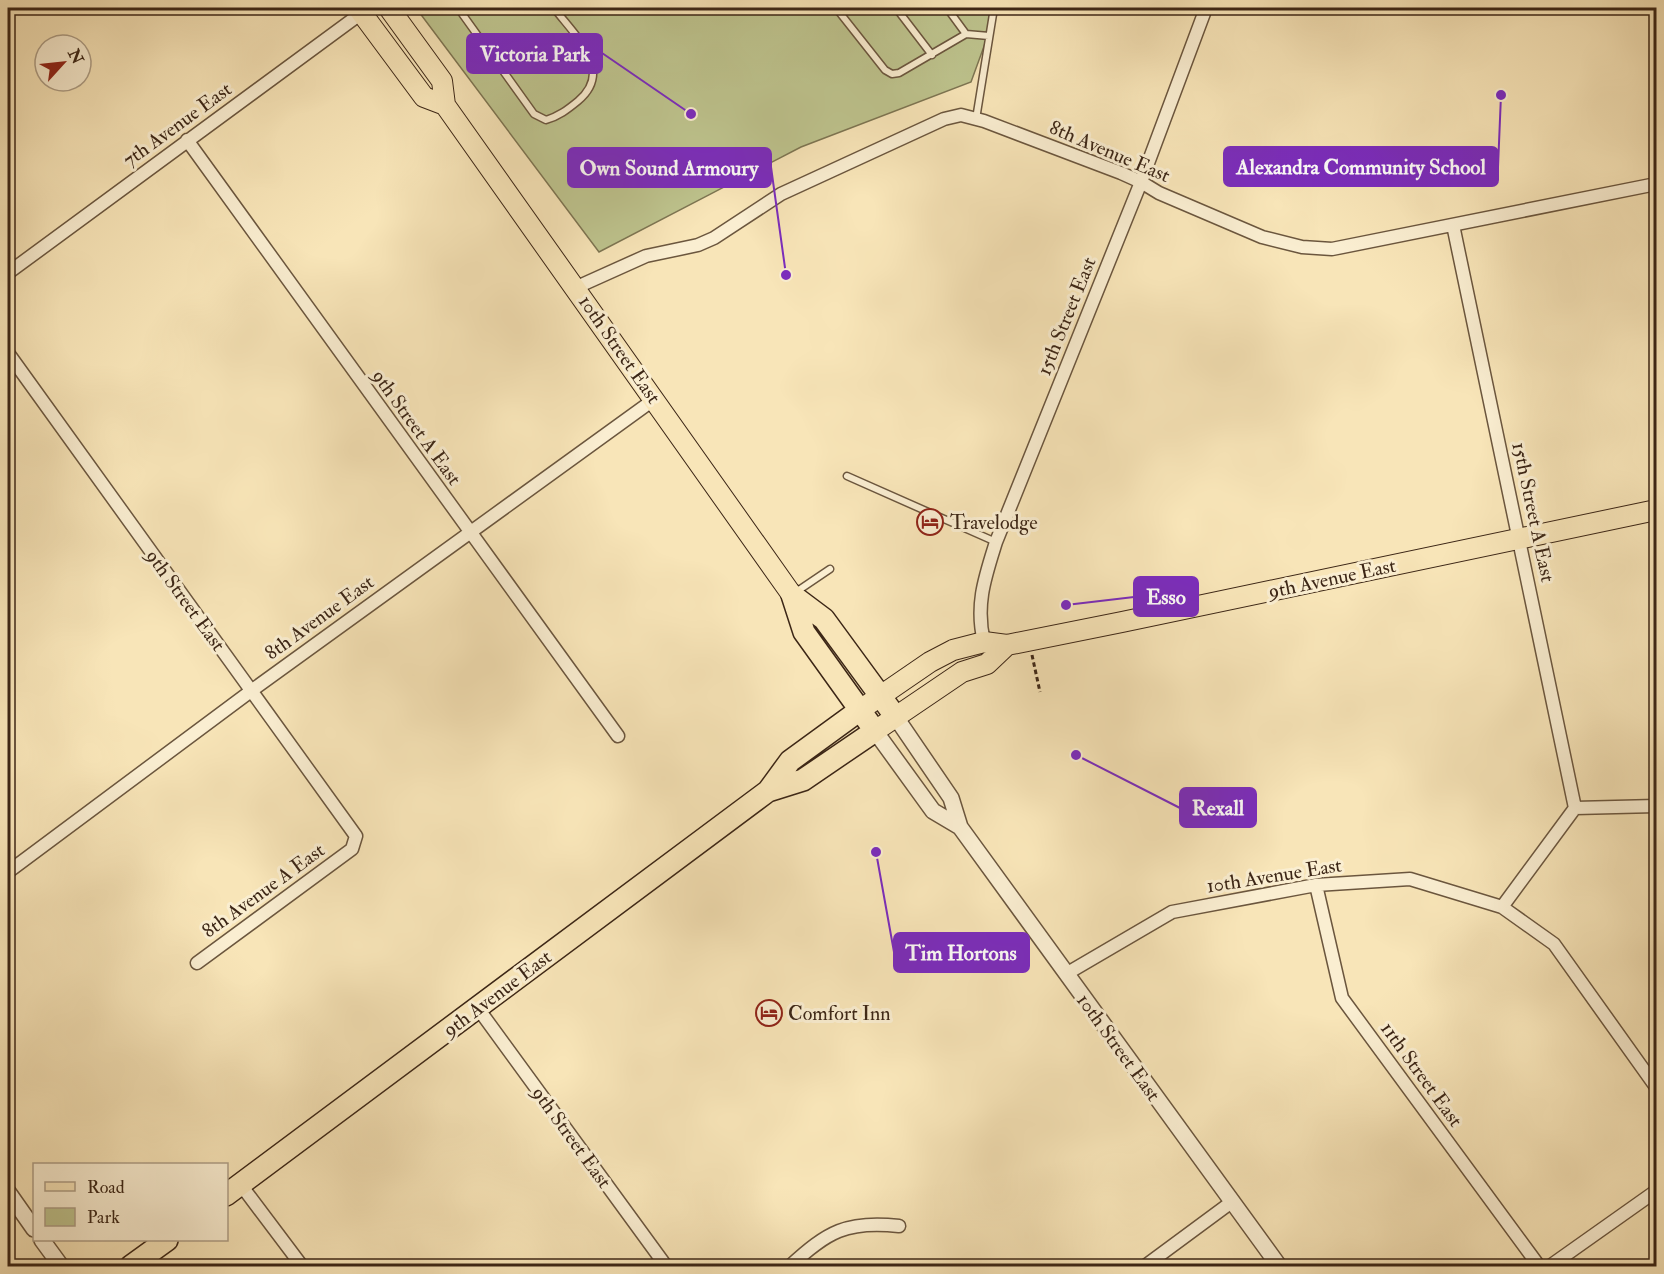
<svg xmlns="http://www.w3.org/2000/svg" width="1664" height="1274" font-family="'IM FELL Double Pica',serif">
	<style>
		.green { fill: #bec48e; stroke: #7d7552; stroke-width: 1.5 }
		.lines { fill: none; stroke-linecap: round; stroke-linejoin: round }
		.service-casing { stroke: #6b563e; stroke-width: 9 }
		.minor-casing { stroke: #6b563e; stroke-width: 15 }
		.tertiary-casing { stroke: #6b563e; stroke-width: 18 }
		.primary-casing { stroke: #3c2616; stroke-width: 22 }
		.trunk-casing { stroke: #3c2616; stroke-width: 24 }
		.path { stroke: #3c2616; stroke-width: 3; stroke-dasharray: 4.5 3; stroke-linecap: butt }
		.service { stroke: #faeed1; stroke-width: 6 }
		.minor { stroke: #faeed1; stroke-width: 12 }
		.tertiary { stroke: #faeed1; stroke-width: 15 }
		.primary { stroke: #f8e5b8; stroke-width: 20 }
		.trunk { stroke: #f8e5b8; stroke-width: 21 }
		.labels { text-anchor: middle; stroke-width: 6; stroke-linejoin: round; paint-order: stroke }
		.street-label { font-size: 20px; fill: #3c2616; stroke: #faeed1 }
		.poi-label { font-size: 20px; fill: #3c2616; stroke: #faeed1; text-anchor: start }
		.leader { fill: none; stroke: #7b2cbf; stroke-width: 2 }
		.callout-dot { fill: #7b2cbf; stroke: #faeed1; stroke-width: 2 }
		.callout { fill: #7b2cbf; stroke: #7b2cbf; stroke-width: 2 }
		.callout-label { font-size: 21px; text-anchor: middle; font-weight: bold; fill: #fff }
	</style>
	<rect width="100%" height="100%" fill="#f8e5b8"/>
	<filter id="stains"><feTurbulence type="fractalNoise" baseFrequency=".00333" numOctaves="4"/><feColorMatrix values="0 0 0 0 .2 0 0 0 0 .09 0 0 0 0 .02 0 0 0 .5 -.17"/></filter>
	<radialGradient id="worn" r=".72"><stop offset=".6" stop-color="#630" stop-opacity="0"/><stop offset="1" stop-color="#630" stop-opacity=".3"/></radialGradient>
	<path class="green" d="M416,8H998L971,82L801,147L599,252Z"/>
	<g class="lines">
		<defs>
			<path id="service" d="M458,8L534,114L546,120C559,116 567,110 578,101C615,70 575,36 554,8
				M836,8L885,70L892,74L899,73L966,34L989,36
				M896,8L932,55
				M947,8L966,34
				M976,119L994,8
				M847,476L996,542
				M796,592L830,569"/>
			<path id="minor" d="M187,140L618,736
				M1453,225L1575,808
				M8,273L367,9
				M577,287L646,256L698,245L714,238L781,194L944,119L961,115L984,121L1121,173L1141,182L1159,193L1262,237L1302,247L1332,249L1656,184
				M8,353L356,836L352,849L197,963
				M984,642C975,605 985,577 996,542L1141,182L1206,8
				M1575,808L1656,806
				M8,872L251,691L656,398
				M1316,885L1342,998L1539,1266
				M1502,907L1575,808
				M1066,974L1172,912L1316,885L1410,879L1502,907L1554,944L1656,1087
				M477,1007L666,1266
				M241,1185L302,1266
				M790,1266C827,1232 847,1220 899,1226
				M1145,1266L1233,1201
				M1550,1266L1656,1191"/>
			<path id="tertiary" d="M895,716L951,798L960,827L1279,1266
				M875,731L933,811L960,827
				M8,1192L34,1229
				M42,1240L61,1266"/>
			<path id="primary" d="M358,8L424,97L445,105
				M389,8L442,81L445,105L792,595
				M860,710L930,662L953,650L984,642L1007,645L1122,622L1656,510
				M875,731L962,672L987,664L1007,645"/>
			<path id="trunk" d="M792,595L824,619L895,716
				M768,791L803,780L875,731L804,632L792,595
				M226,1195L768,791L790,761L860,710
				M131,1266L167,1240"/>
		</defs>
		<use href="#service" class="service-casing"/>
		<use href="#minor" class="minor-casing"/>
		<use href="#tertiary" class="tertiary-casing"/>
		<use href="#primary" class="primary-casing"/>
		<use href="#trunk" class="trunk-casing"/>
		<path class="path" d="M1032,655L1040,692"/>
		<use href="#service" class="service"/>
		<use href="#minor" class="minor"/>
		<use href="#tertiary" class="tertiary"/>
		<use href="#primary" class="primary"/>
		<use href="#trunk" class="trunk"/>
	</g>
	<defs>
		<symbol id="hotel-ring" viewBox="-11 -11 22 22"><circle r="9.5" fill="#faeed1" stroke="#8f2418" stroke-width="1.5"/><path d="M-6-4.5h1.5V1H6V5H4.5V3h-9V5H-6ZM-4 0a1.8 1.8 0 1 1 3.6 0ZM.5 0V-2.5h3Q6-2.5 6 0Z" fill="#8f2418"/></symbol>
	</defs>
	<g fill-rule="evenodd">
		<use href="#hotel-ring" x="915" y="507" width="30" height="30"/>
		<use href="#hotel-ring" x="754" y="998" width="30" height="30"/>
	</g>
	<g class="labels">
		<g class="street-label">
			<text transform="translate(177 124) rotate(-36)" y="7">7th Avenue East</text>
			<text transform="translate(1110 151) rotate(23)" y="7">8th Avenue East</text>
			<text transform="translate(1066 316) rotate(-68)" y="7">15th Street East</text>
			<text transform="translate(620 349) rotate(55)" y="7">10th Street East</text>
			<text transform="translate(417 427) rotate(54)" y="7">9th Street A East</text>
			<text transform="translate(1534 512) rotate(78)" y="7">15th Street A East</text>
			<text transform="translate(1332 578) rotate(-12)" y="7">9th Avenue East</text>
			<text transform="translate(186 600) rotate(54)" y="7">9th Street East</text>
			<text transform="translate(319 617) rotate(-36)" y="7">8th Avenue East</text>
			<text transform="translate(1274 875) rotate(-9)" y="7">10th Avenue East</text>
			<text transform="translate(263 890) rotate(-36)" y="7">8th Avenue A East</text>
			<text transform="translate(497 993) rotate(-37)" y="7">9th Avenue East</text>
			<text transform="translate(1119 1047) rotate(54)" y="7">10th Street East</text>
			<text transform="translate(1422 1074) rotate(54)" y="7">11th Street East</text>
			<text transform="translate(572 1137) rotate(54)" y="7">9th Street East</text>
		</g>
		<g class="poi-label">
			<text x="950" y="529">Travelodge</text>
			<text x="788" y="1020">Comfort Inn</text>
		</g>
	</g>
	<path class="leader" d="M691 114L602 53M1501 95L1498 167M786 275L771 167M1066 605L1134 597M1076 755L1180 808M876 852L894 952"/>
	<g class="callout-dot">
		<circle cx="691" cy="114" r="6"/>
		<circle cx="1501" cy="95" r="6"/>
		<circle cx="786" cy="275" r="6"/>
		<circle cx="1066" cy="605" r="6"/>
		<circle cx="1076" cy="755" r="6"/>
		<circle cx="876" cy="852" r="6"/>
	</g>
	<g class="callout">
		<rect x="467" y="34" width="135" height="39" rx="6"/>
		<rect x="1224" y="147" width="274" height="39" rx="6"/>
		<rect x="568" y="148" width="203" height="39" rx="6"/>
		<rect x="1134" y="577" width="64" height="39" rx="6"/>
		<rect x="1180" y="788" width="76" height="39" rx="6"/>
		<rect x="894" y="933" width="135" height="39" rx="6"/>
	</g>
	<g class="callout-label">
		<text x="535" y="61">Victoria Park</text>
		<text x="1361" y="174">Alexandra Community School</text>
		<text x="669" y="175">Own Sound Armoury</text>
		<text x="1166" y="604">Esso</text>
		<text x="1218" y="815">Rexall</text>
		<text x="961" y="960">Tim Hortons</text>
	</g>
	<rect width="1664" height="1274" fill="none" stroke="#f8e5b8" stroke-width="30"/>
	<rect x="9" y="9" width="1646" height="1256" fill="none" stroke="#3c2616" stroke-width="3"/>
	<rect x="15" y="15" width="1634" height="1244" fill="none" stroke="#3c2616" stroke-width="1.5"/>
	<rect x="33" y="1163" width="195" height="78" fill="#faeed1" stroke="#ae9e86" stroke-width="1.5"/>
	<rect x="45" y="1182" width="30" height="9" fill="#f8e5b8" stroke="#ae9e86" stroke-width="1.5"/>
	<text x="87" y="1193" font-size="18" fill="#3c2616">Road</text>
	<rect x="45" y="1208" width="30" height="18" fill="#bec48e" stroke="#ae9e86" stroke-width="1.5"/>
	<text x="87" y="1223" font-size="18" fill="#3c2616">Park</text>
	<g transform="translate(63 63) rotate(63)"><circle r="28" fill="#faeed1" stroke="#ae9e86" stroke-width="1.5"/>
	<path d="M0-4.5L10 22L0 15L-10 22Z" fill="#8f2418"/>
	<text y="-9" font-size="16" font-weight="bold" text-anchor="middle" fill="#3c2616">N</text>
	</g>
	<rect width="100%" height="100%" filter="url(#stains)"/>
	<rect width="100%" height="100%" fill="url(#worn)"/>
</svg>
